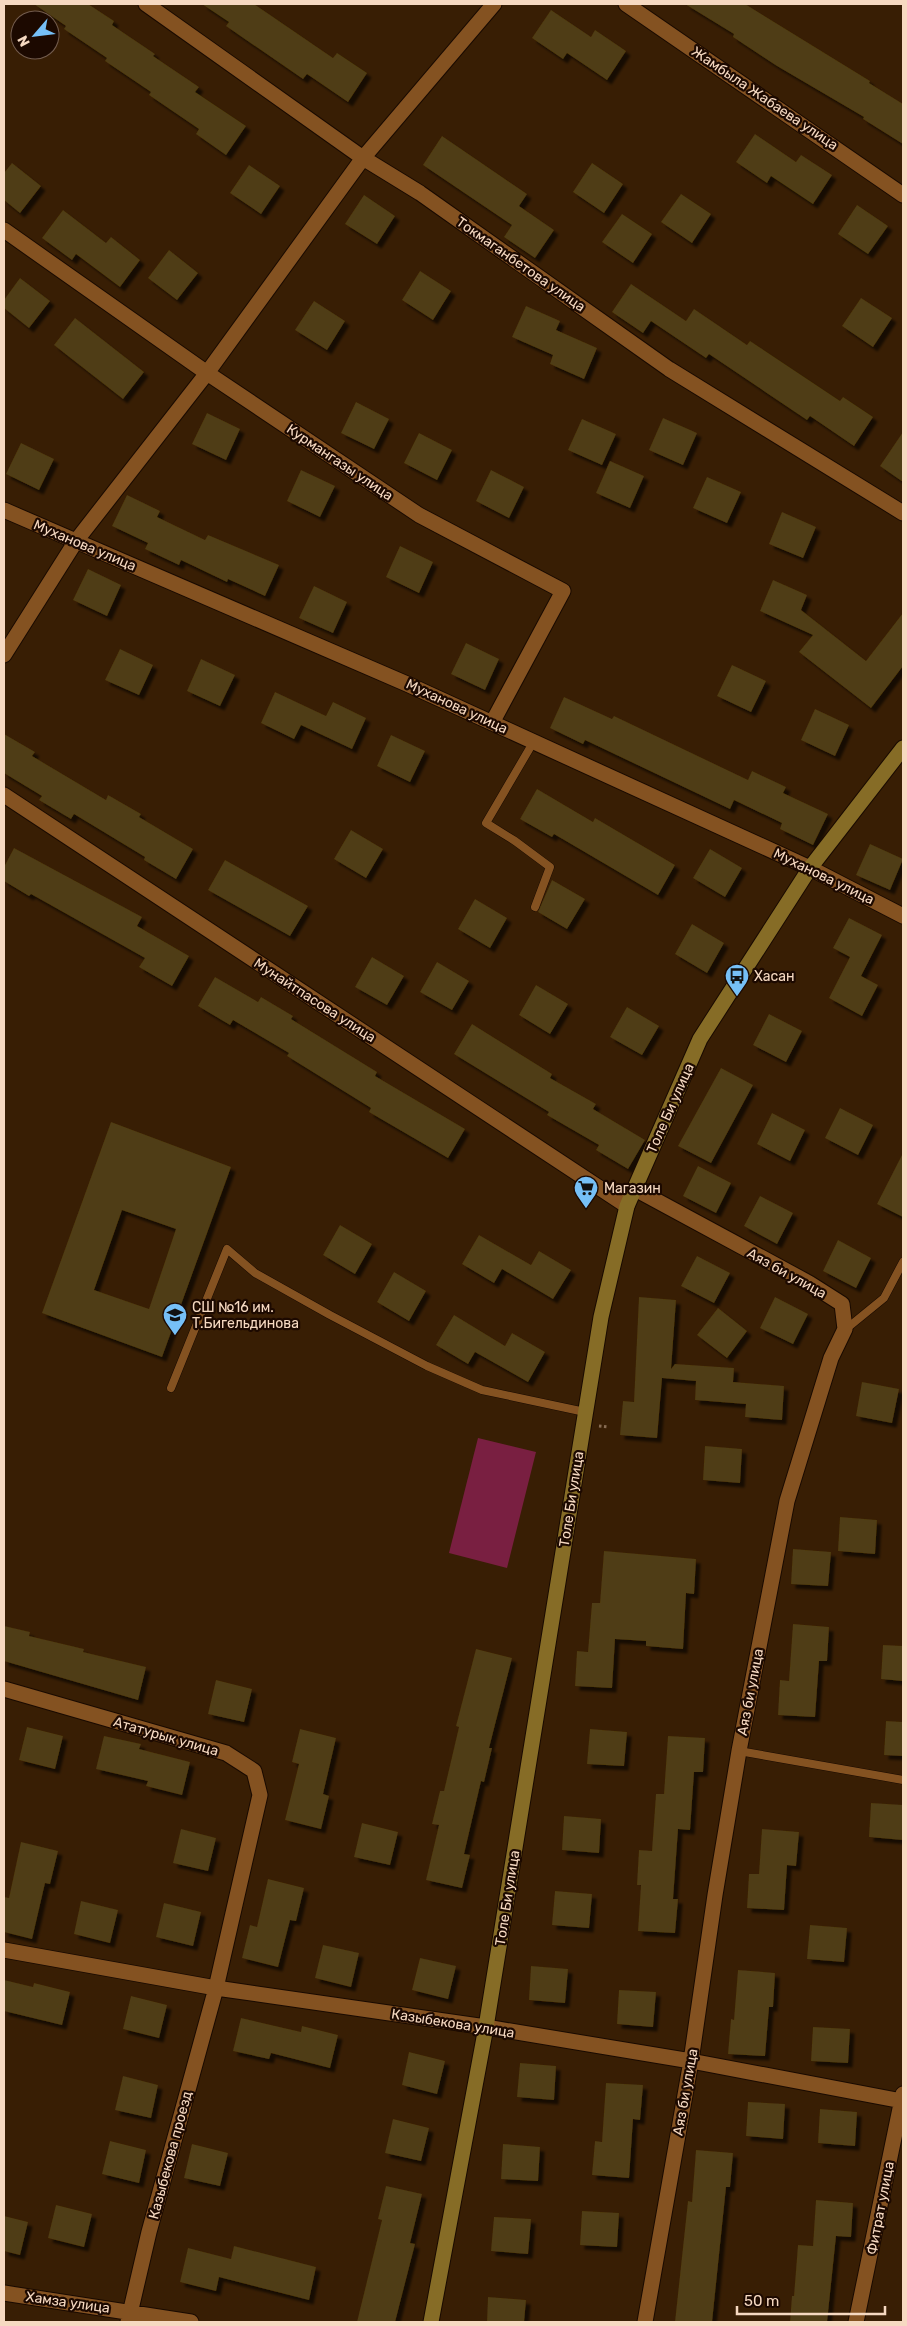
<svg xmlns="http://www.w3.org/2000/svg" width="907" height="2326" font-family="Rubik,sans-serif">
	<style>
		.green { fill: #791f41 }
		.building { fill: #503c12; fill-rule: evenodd; filter: url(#shadow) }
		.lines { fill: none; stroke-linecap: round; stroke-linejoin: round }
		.lane-casing { stroke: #190a00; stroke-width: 9 }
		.street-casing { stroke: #190a00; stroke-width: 17 }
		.secondary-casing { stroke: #190a00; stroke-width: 17 }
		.path { stroke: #876c53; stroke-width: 3; stroke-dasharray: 2.5 2.5; stroke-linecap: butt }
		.lane { stroke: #845221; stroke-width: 8 }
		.street { stroke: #845221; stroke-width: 15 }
		.secondary { stroke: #866c26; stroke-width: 15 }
		.labels { text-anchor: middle; stroke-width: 4.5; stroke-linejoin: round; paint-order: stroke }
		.street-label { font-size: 14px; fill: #f6d9c1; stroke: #1c0900 }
		.poi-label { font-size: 14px; fill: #f6d9c1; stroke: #1c0900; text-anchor: start }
	</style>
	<defs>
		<filter id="shadow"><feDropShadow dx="4.5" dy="4.5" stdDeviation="1" flood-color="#0009"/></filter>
	</defs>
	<rect width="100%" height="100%" fill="#381e04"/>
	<path class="green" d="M478,1438L536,1452L507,1568L449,1553Z"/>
	<path class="building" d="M34,4H88L114,21L112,25L155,54L153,56L199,87L195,92L246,126L226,155L196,134L199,129L149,95L151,92L105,61L107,58L64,29L66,26Z
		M202,4H254L333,58L337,53L367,73L348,102L307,74L303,79L226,26L229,22Z
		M685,4H745L870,81L869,83L903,104V144L863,119L864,117L777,66L733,37L734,34Z
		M551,10L591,37L595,30L626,51L607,80L567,53L563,59L532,38Z
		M755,134L796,162L801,155L832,175L813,204L771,176L767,183L736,162Z
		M442,136L527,194L519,206L554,230L535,258L504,237L512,225L423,165Z
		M12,163L41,186L20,213L4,200V173Z
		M592,163L623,184L604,213L573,192Z
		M249,165L280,186L261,214L230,193Z
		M681,194L711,214L692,243L661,222Z
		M364,195L395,216L377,244L345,224Z
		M857,205L888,226L868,254L838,234Z
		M63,210L106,243L111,237L140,260L120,287L76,254L72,260L42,238Z
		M622,214L652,234L633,263L602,242Z
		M169,250L198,273L177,300L148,278Z
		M420,271L451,291L433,320L402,300Z
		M20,278L50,301L29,328L4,308V300Z
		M631,284L686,321L694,309L747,345L750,341L840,401L843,397L873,417L854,446L810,416L807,420L709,354L706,358L651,321L643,333L612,312Z
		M861,298L892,318L873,347L842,326Z
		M314,301L345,321L327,350L295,330Z
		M526,306L560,321L556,330L597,348L584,379L550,364L553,355L512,337Z
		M75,318L144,372L123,399L54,345Z
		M356,402L389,419L374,449L341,433Z
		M207,413L240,429L226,460L192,444Z
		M663,418L697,433L683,465L649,450Z
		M582,419L616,434L602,465L568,450Z
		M903,432V482L880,466Z
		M419,433L452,450L437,480L404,463Z
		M21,443L54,459L39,490L6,474Z
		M610,461L644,476L630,508L596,493Z
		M301,470L335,486L320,517L287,501Z
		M491,470L524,487L509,518L476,501Z
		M707,477L741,492L727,523L693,508Z
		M127,495L160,511L157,517L205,540L208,535L279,565L265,596L228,579L227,582L181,560L179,565L145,549L148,543L112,526Z
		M782,512L816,527L803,558L769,544Z
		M400,546L433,562L419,593L386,577Z
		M88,569L121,585L107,616L73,600Z
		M773,580L807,595L801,610L866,661L903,613V666L871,708L799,652L813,635L760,611Z
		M314,586L347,602L333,633L299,618Z
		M466,643L499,659L485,690L451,674Z
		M120,649L153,665L139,695L105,680Z
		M201,659L235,675L220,706L187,691Z
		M732,665L766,681L751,712L717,696Z
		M275,692L326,716L333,702L366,718L352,749L301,725L294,739L261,723Z
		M564,697L612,719L614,716L748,780L752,771L786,787L783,793L828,814L813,845L780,829L782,823L734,800L730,809L585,740L583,744L550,728Z
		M815,709L849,725L835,756L801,740Z
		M4,734L35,752L32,756L106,800L108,795L141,814L139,817L193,849L176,879L144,860L145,857L74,814L71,819L39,800L42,796L4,773Z
		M391,735L425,751L410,782L377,766Z
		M537,789L593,822L595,818L675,865L658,895L554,834L552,837L520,819Z
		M351,830L383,849L366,878L334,859Z
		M870,844L903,859L890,890L856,875Z
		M14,848L142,917L137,926L189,956L172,986L139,967L145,958L31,894L29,896L4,881V867Z
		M710,849L742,868L725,897L693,878Z
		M225,860L308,906L290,936L208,890Z
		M552,880L585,899L567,929L538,912Z
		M475,899L507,918L490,948L458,929Z
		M849,918L882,935L861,976L878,985L862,1016L829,998L850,957L833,948Z
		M692,924L724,943L707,973L675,954Z
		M372,957L404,976L387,1005L355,987Z
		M437,962L469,981L452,1010L420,992Z
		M215,977L258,1002L261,997L293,1016L291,1019L377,1072L375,1076L465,1129L448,1158L369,1112L371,1108L287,1056L289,1053L233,1020L230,1025L198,1006Z
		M536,985L568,1004L550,1034L519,1015Z
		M627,1007L659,1026L642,1055L610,1037Z
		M769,1014L802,1031L786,1062L753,1045Z
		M472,1024L552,1074L550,1078L596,1104L593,1109L645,1140L628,1169L596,1150L599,1145L547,1115L549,1112L454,1054Z
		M721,1068L753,1085L711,1163L678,1146Z
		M840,1108L873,1125L858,1155L825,1138Z
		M772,1113L805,1130L790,1161L757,1144Z
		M111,1122L231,1167L162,1357L42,1313ZM122,1210L176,1229L149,1309L94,1290Z
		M903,1153V1217L877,1204Z
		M698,1166L731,1183L716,1213L683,1196Z
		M760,1196L793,1213L777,1244L744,1226Z
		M340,1225L372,1244L355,1274L323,1255Z
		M479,1235L531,1265L539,1251L571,1270L553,1299L502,1269L494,1283L462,1264Z
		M838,1240L871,1258L856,1288L823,1271Z
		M697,1256L730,1273L714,1303L681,1286Z
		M394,1272L426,1291L409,1321L377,1302Z
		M639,1297L676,1300L671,1369L675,1364L734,1368L733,1382L784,1386L782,1420L745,1417L746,1404L695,1400L696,1381L662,1378L657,1438L620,1435L623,1401L634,1402Z
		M775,1297L808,1314L793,1344L760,1328Z
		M718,1308L747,1331L727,1358L697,1335Z
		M454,1315L505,1346L512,1333L545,1352L528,1382L475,1352L468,1364L436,1345Z
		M862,1382L899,1389L892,1423L856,1416Z
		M705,1446L742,1449L740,1483L703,1480Z
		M840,1517L877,1520L875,1554L838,1551Z
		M793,1549L831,1552L828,1586L791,1584Z
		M604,1551L696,1559L694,1594L686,1593L683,1649L646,1646V1641L615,1639L612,1688L575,1686L577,1651L588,1652L592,1603H600Z
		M793,1624L829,1627L827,1661H819L815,1717L778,1715L780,1680L789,1681Z
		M4,1626L30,1632L29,1636L84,1649L83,1652L146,1667L138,1700L4,1661Z
		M883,1645L903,1646V1681L881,1679Z
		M476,1649L512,1658L489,1748H492L484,1782L481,1781L464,1854L470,1855L462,1888L426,1880L439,1825L432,1824L440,1791H444L459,1727L456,1726Z
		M216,1680L252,1689L244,1722L208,1714Z
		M886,1721L903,1722V1756L884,1755Z
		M27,1727L63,1736L55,1769L19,1760Z
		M300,1729L336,1738L323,1794L329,1796L321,1829L285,1820L299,1764L292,1762Z
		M590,1729L627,1732L624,1766L587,1764Z
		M104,1736L141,1744L139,1749L190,1762L182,1795L146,1786L148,1781L96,1769Z
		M668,1736L705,1738L703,1772H694L690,1830L678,1829L673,1899H678L675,1933L638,1931L641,1885H637L639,1850L652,1851L656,1794H664Z
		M871,1803L903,1805V1840L869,1837Z
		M564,1816L601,1819L599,1853L562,1850Z
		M362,1823L398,1832L390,1865L354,1857Z
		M181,1829L216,1838L208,1871L173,1863Z
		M762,1829L799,1832L796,1866L787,1865L784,1910L747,1908L749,1874H759Z
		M21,1842L58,1851L50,1884L45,1883L32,1939L4,1932V1897L9,1898Z
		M268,1879L304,1888L296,1921L290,1920L278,1967L242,1958L250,1925L257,1927Z
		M555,1891L592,1894L589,1928L552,1925Z
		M81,1901L118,1910L110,1943L74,1934Z
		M164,1903L201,1912L193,1946L156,1937Z
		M810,1925L847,1928L844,1962L807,1959Z
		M323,1945L359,1953L351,1987L315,1978Z
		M420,1958L456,1966L448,1999L412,1990Z
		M531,1966L568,1969L565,2003L529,2000Z
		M738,1970L775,1973L773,2007H769L765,2056L728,2054L731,2019L734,2020Z
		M4,1980L33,1987L34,1983L70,1992L62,2025L4,2011Z
		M619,1990L656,1992L653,2027L617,2024Z
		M131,1996L167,2005L159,2038L123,2029Z
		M241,2018L301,2032L302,2026L338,2035L330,2068L271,2053L269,2059L233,2051Z
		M813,2027L850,2029L848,2063L811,2061Z
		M409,2052L445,2061L437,2094L402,2085Z
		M520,2063L556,2066L554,2100L517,2097Z
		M123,2076L158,2085L151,2118L115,2110Z
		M606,2083L643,2085L640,2120L633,2119L629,2178L592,2175L595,2141L602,2142Z
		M748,2102L785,2104L783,2139L746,2136Z
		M820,2109L857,2112L855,2146L818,2143Z
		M393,2119L429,2128L421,2161L385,2153Z
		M110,2141L146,2150L139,2183L102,2174Z
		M192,2144L228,2153L220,2186L184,2178Z
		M503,2144L540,2147L538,2181L501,2179Z
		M696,2150L733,2153L730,2187H726L712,2322H675L688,2201L692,2202Z
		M386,2186L422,2194L410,2243L415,2244L395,2322H357L382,2220L378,2219Z
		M816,2200L853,2203L851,2237L836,2236L827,2322H790L792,2296H794L798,2245L813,2246Z
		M56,2205L92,2214L84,2247L48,2238Z
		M582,2211L619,2213L617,2247L580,2245Z
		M4,2216L28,2222L20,2255L4,2251Z
		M494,2217L531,2219L528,2254L491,2251Z
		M234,2246L316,2267L309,2300L219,2277L216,2291L180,2282L188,2248L231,2259Z
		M488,2297L526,2300L524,2322H487Z"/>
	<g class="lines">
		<defs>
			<path id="lane" d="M534,741L486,823L515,841L550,867L535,907
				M846,1329L884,1298L903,1262
				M171,1388L227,1249L255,1273L330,1315L427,1366L482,1390L585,1412
				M739,1751L903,1780"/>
			<path id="street" d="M146,4L363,158L420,193L669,369L903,513
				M626,4L903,195
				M4,230L207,373L419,515L563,591L492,723
				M4,510L407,684L810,868L903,916
				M4,655L76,541L207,373L363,158L494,4
				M4,795L627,1206
				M635,1189L809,1283L842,1304L845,1329L831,1358L787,1501L739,1751L715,1895L691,2061L645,2322
				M4,1689L226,1753L254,1771L260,1795L216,1988L149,2232L128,2322
				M4,1950L216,1988L486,2027L691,2061L902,2101
				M4,2293L191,2322
				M856,2322L903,2094"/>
			<path id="secondary" d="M431,2322L486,2027L601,1317L627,1206L700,1039L810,868L903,748"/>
		</defs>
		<use href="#lane" class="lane-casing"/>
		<use href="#street" class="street-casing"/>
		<use href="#secondary" class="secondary-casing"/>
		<path class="path" d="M599,1426L608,1427"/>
		<use href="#lane" class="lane"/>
		<use href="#street" class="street"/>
		<use href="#secondary" class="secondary"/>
	</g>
	<defs>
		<symbol id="bus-pin" viewBox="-11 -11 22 30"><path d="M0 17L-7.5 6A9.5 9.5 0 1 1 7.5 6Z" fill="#76c0f7" stroke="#1c0900"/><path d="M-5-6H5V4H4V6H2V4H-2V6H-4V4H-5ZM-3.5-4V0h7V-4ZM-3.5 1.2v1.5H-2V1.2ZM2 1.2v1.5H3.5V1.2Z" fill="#111"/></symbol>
		<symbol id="supermarket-pin" viewBox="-11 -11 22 30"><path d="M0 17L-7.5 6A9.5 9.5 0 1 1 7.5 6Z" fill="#76c0f7" stroke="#1c0900"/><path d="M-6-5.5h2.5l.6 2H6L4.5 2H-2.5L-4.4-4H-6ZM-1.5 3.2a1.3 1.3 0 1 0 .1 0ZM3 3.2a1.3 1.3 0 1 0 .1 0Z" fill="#111"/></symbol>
		<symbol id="school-pin" viewBox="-11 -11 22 30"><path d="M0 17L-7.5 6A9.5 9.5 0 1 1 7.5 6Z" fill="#76c0f7" stroke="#1c0900"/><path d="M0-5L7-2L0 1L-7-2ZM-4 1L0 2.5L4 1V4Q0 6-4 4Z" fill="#111"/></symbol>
	</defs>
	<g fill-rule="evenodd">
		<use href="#bus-pin" x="723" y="962" width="28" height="38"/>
		<use href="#supermarket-pin" x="572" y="1174" width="28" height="38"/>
		<use href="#school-pin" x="161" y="1301" width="28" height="38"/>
	</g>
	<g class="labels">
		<g class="street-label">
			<text transform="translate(765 98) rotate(34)" y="5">Жамбыла Жабаева улица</text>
			<text transform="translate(521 264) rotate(35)" y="5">Токмаганбетова улица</text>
			<text transform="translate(340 462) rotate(34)" y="5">Курмангазы улица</text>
			<text transform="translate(85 545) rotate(23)" y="5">Муханова улица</text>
			<text transform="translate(457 706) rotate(25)" y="5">Муханова улица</text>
			<text transform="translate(824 876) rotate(26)" y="5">Муханова улица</text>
			<text transform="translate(315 1000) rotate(33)" y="5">Мунайтпасова улица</text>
			<text transform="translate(670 1108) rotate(-66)" y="5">Толе Би улица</text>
			<text transform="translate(787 1273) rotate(29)" y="5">Аяз би улица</text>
			<text transform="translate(571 1499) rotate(-81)" y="5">Толе Би улица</text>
			<text transform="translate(750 1692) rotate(-79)" y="5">Аяз би улица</text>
			<text transform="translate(166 1736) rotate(16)" y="5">Ататурык улица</text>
			<text transform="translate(507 1898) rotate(-81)" y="5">Толе Би улица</text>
			<text transform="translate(453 2023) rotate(9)" y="5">Казыбекова улица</text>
			<text transform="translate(685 2092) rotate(-80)" y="5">Аяз би улица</text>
			<text transform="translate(170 2155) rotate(-75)" y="5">Казыбекова проезд</text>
			<text transform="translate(880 2208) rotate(-79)" y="5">Фитрат улица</text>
			<text transform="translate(68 2302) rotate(8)" y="5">Хамза улица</text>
		</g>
		<g class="poi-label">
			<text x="754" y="981">Хасан</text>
			<text x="604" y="1193">Магазин</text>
			<text x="192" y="1312">СШ №16 им.<tspan x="192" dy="16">Т.Бигельдинова</tspan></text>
		</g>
	</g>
	<rect width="907" height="2326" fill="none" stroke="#f6d9c1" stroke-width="10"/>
	<g transform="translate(35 35) rotate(242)"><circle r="24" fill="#1c0900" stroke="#735c4d"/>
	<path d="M0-4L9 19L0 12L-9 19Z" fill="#76c0f7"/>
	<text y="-8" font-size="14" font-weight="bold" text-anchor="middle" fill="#f6d9c1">N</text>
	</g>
	<path d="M737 2306v8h148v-8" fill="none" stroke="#f6d9c1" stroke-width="2.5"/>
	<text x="744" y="2306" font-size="15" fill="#f6d9c1" stroke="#1c0900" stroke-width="4" paint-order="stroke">50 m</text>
</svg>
